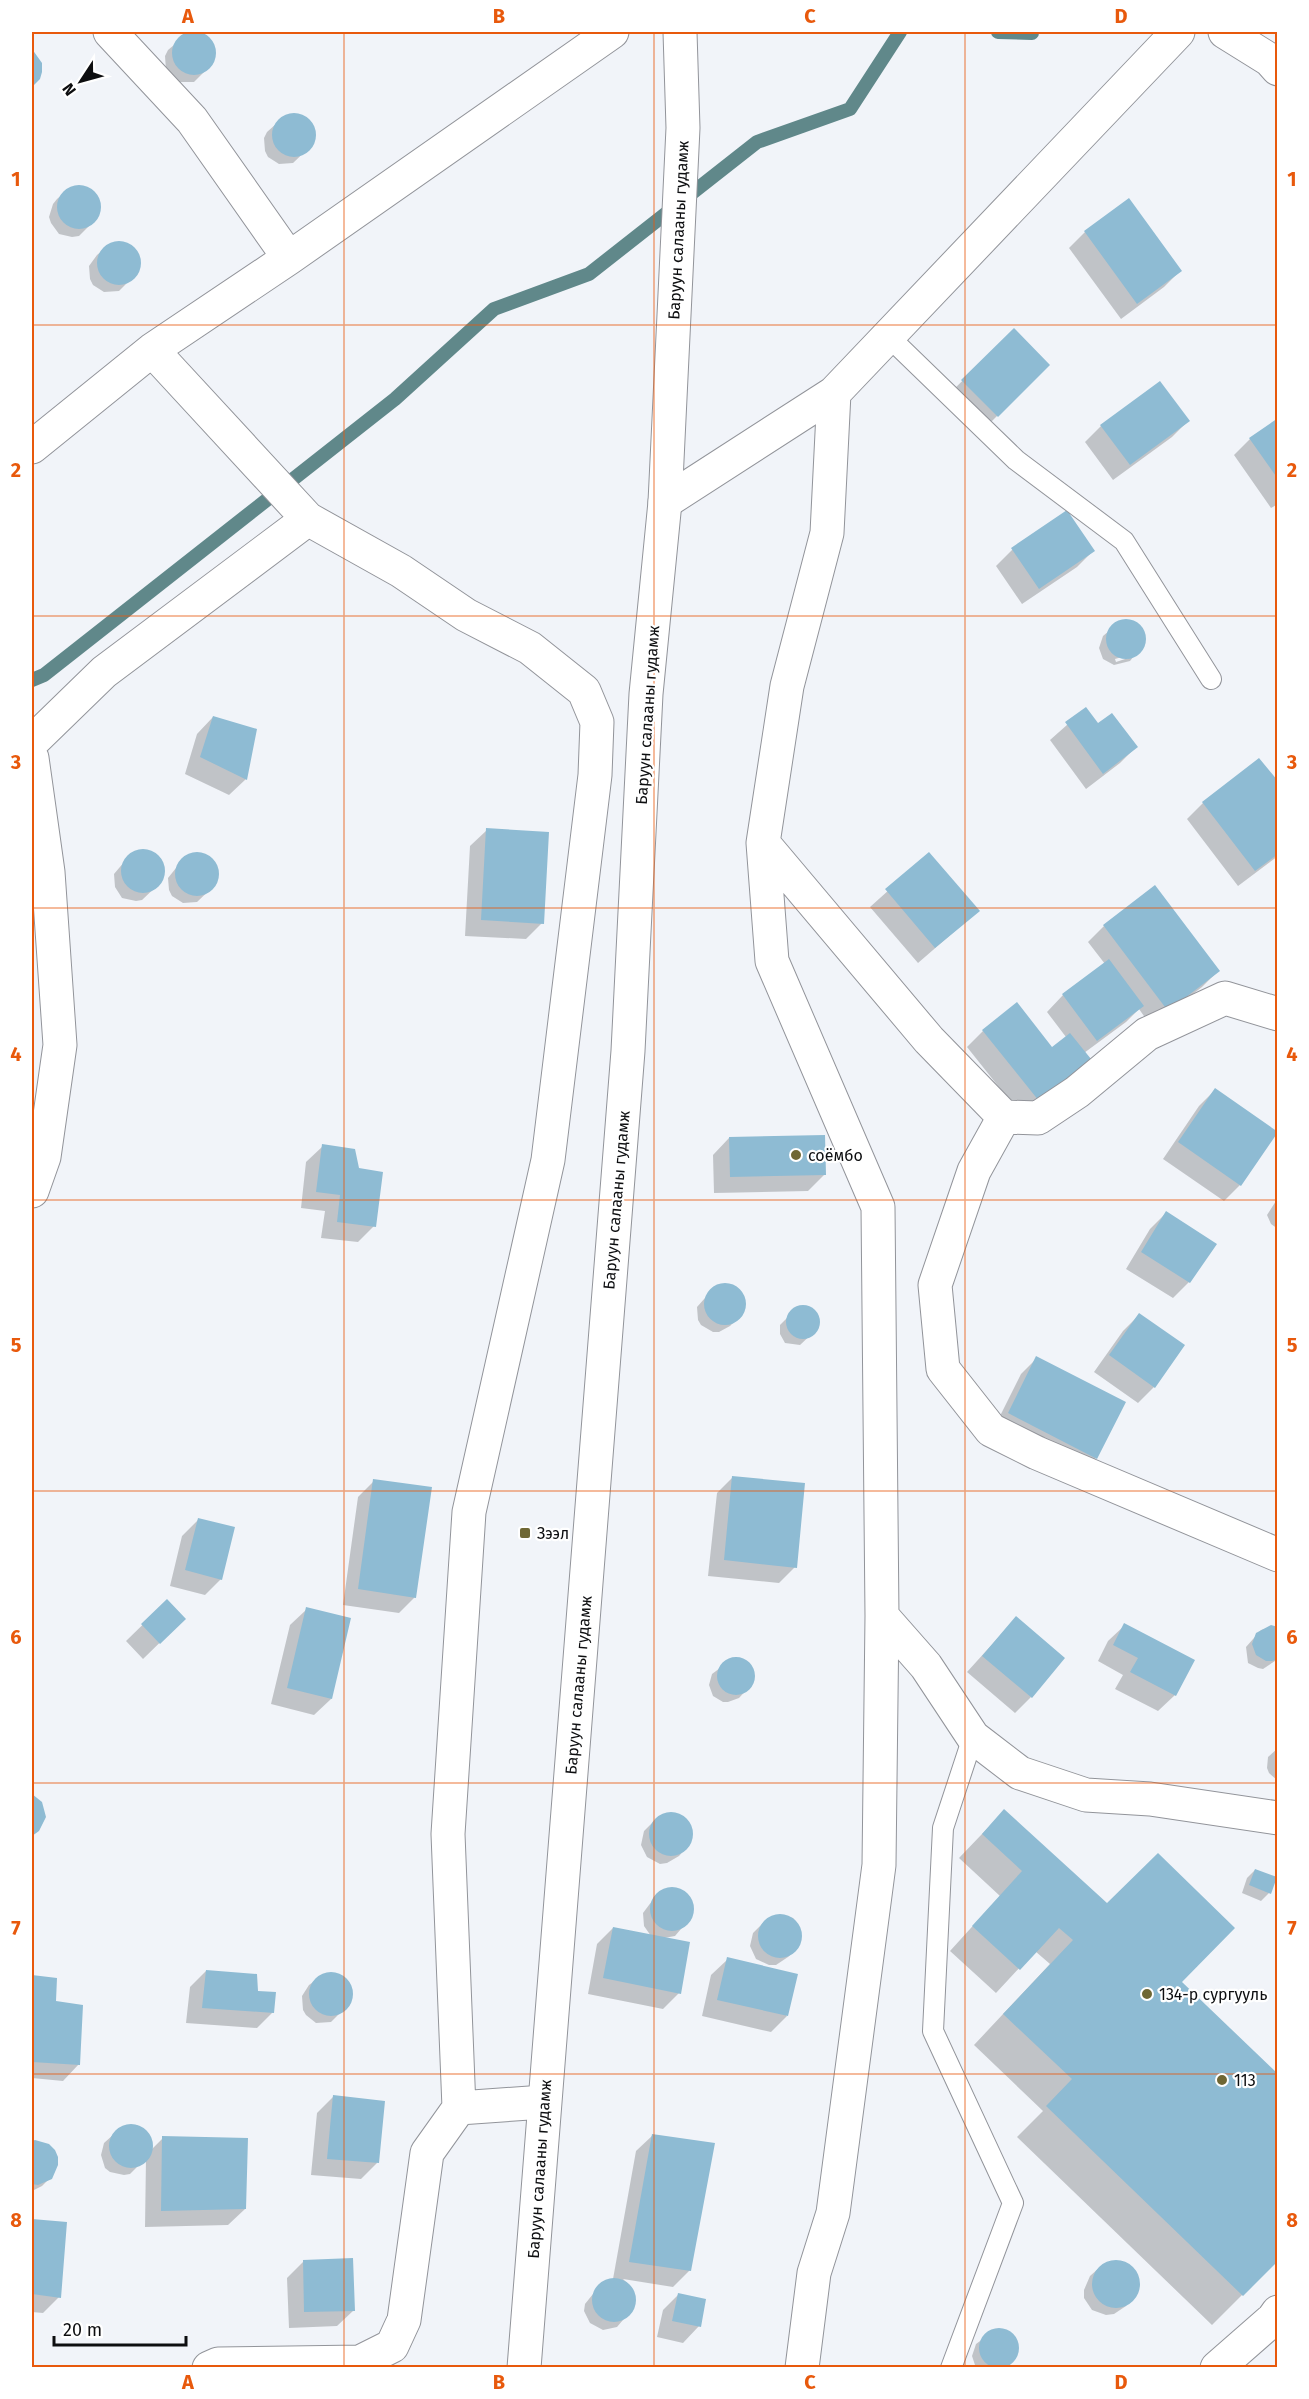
<svg xmlns="http://www.w3.org/2000/svg" width="1309" height="2399" font-family="'Fira Sans',sans-serif">
	<style>
		.shadow { fill: #0003 }
		.lines { fill: none; stroke-linecap: round; stroke-linejoin: round }
		.stream { stroke: #60888a; stroke-width: 14 }
		.building { fill: #8ebbd3 }
		.lane-casing { stroke: #92949a; stroke-width: 22 }
		.street-casing { stroke: #92949a; stroke-width: 35 }
		.secondary-casing { stroke: #92949a; stroke-width: 35 }
		.lane { stroke: #fff; stroke-width: 20 }
		.street { stroke: #fff; stroke-width: 33 }
		.secondary { stroke: #fff; stroke-width: 33 }
		.grid { fill: none; stroke: #e8590c; stroke-width: 1.5; stroke-opacity: 0.55 }
		.poi-dot { fill: #6f6734; stroke: #fff; stroke-width: 2 }
		.labels { text-anchor: middle; stroke-width: 4.5; stroke-linejoin: round; paint-order: stroke }
		.street-label { font-size: 16px; fill: #0d0e10; stroke: #fff }
		.poi-label { font-size: 16px; fill: #0d0e10; stroke: #fff; text-anchor: start }
		.neatline { fill: none; stroke: #e8590c; stroke-width: 2 }
		.grid-label { font-size: 20px; text-anchor: middle; font-weight: bold; fill: #e8590c }
	</style>
	<rect width="100%" height="100%" fill="#f1f4f9"/>
	<path class="shadow" d="M201,33L207,37L215,49L213,63L194,82H179L166,70L165,56L168,50L187,34Z
		M286,115H300L306,118L314,130L313,144L293,163L279,164L268,157L265,151L264,138L267,132Z
		M78,186L92,191L100,203L98,217L79,236L72,237L59,234L51,223L49,217L53,204L57,199L66,191Z
		M1085,232L1180,271L1164,287L1121,319L1069,248Z
		M111,243H125L131,246L139,258L138,272L119,291L104,292L93,285L90,279L89,266L97,255Z
		M1014,330L1048,365L981,432L946,397Z
		M1278,420V504L1271,508L1234,455L1250,439Z
		M1188,421L1172,437L1113,480L1085,442L1101,426Z
		M1066,512L1093,551L1077,567L1022,604L996,566L1012,550Z
		M1122,620H1128L1139,626L1142,630L1143,642L1136,655V653L1115,659L1116,662L1134,656L1130,661L1114,665L1103,659L1099,648L1103,636Z
		M1085,709L1097,725L1136,747L1120,763L1086,789L1050,740Z
		M213,717L246,779L229,795L185,774L197,734Z
		M1278,784V856L1238,886L1187,819L1203,803Z
		M487,830L542,923L526,939L465,936L470,846Z
		M142,850L156,855L161,859L163,867L162,881L142,900L136,901L122,898L115,887L114,874L130,855Z
		M196,853L203,854L215,863L218,877L216,884L197,902L183,903L172,896L169,890L168,878L184,858Z
		M929,854L978,911L918,963L870,907Z
		M1104,926L1218,971L1202,987L1151,1026L1139,1009L1126,1022L1084,1053L1089,1059L1073,1075L1022,1116L967,1047L983,1031L1052,1049L1066,1037L1047,1012L1063,995L1105,964L1088,942Z
		M1215,1090L1276,1133L1240,1185L1224,1201L1163,1159L1199,1106Z
		M729,1138L824,1175L808,1191L714,1193L713,1155Z
		M323,1146L374,1226L358,1242L321,1238L325,1211L301,1208L306,1162Z
		M1278,1198V1229L1271,1224L1267,1215Z
		M1166,1213L1189,1282L1173,1298L1126,1269L1150,1229Z
		M725,1284L737,1289L741,1293L744,1306L739,1317L730,1326L719,1332H713L701,1325L698,1320L697,1307L713,1289Z
		M805,1307L817,1316L818,1325L816,1330L800,1345L785,1343L780,1334V1325L796,1309Z
		M1139,1315L1154,1387L1138,1403L1094,1372L1123,1331Z
		M1037,1358L1096,1458L1080,1474L993,1430L1021,1374Z
		M733,1477L795,1567L779,1583L708,1576L717,1493Z
		M374,1481L415,1597L399,1613L343,1605L358,1497Z
		M198,1520L221,1579L205,1595L170,1586L182,1536Z
		M167,1601L184,1619L143,1659L126,1641Z
		M307,1609L331,1699L314,1715L271,1704L290,1625Z
		M1016,1618L1031,1697L1015,1713L967,1672Z
		M1125,1625L1175,1695L1158,1711L1115,1689L1123,1675L1098,1661L1108,1641Z
		M1271,1627L1278,1631V1659L1263,1669L1258,1668L1248,1663L1246,1647L1261,1630Z
		M732,1659L743,1660L748,1663L753,1674L751,1685L739,1698L728,1702H723L713,1696L709,1685L712,1674Z
		M1278,1748V1780H1277L1269,1773L1267,1768L1268,1757Z
		M32,1796L41,1803L42,1824L32,1834Z
		M1004,1811L1180,1982L1278,2259L1212,2325L1017,2137L1043,2111L974,2045L1050,1964L1035,1951L996,1993L950,1951L1000,1896L959,1858Z
		M670,1813L683,1817L691,1828L692,1834L687,1847L679,1856L667,1863L660,1864L647,1857L641,1845L644,1831L657,1818Z
		M1255,1870L1269,1893L1261,1901L1242,1893L1247,1878Z
		M671,1888L678,1889L689,1897L693,1910L692,1916L675,1936L664,1938L679,1993L663,2009L588,1994L597,1944L613,1928L651,1936L644,1926L643,1913L658,1893Z
		M780,1915L793,1918L797,1923L801,1936L797,1949L788,1957L776,1965H769L756,1959L750,1946L753,1933L767,1919Z
		M728,1959L787,2016L771,2032L702,2016L711,1975Z
		M206,1971L256,1992L273,2012L257,2028L186,2023L190,1987Z
		M324,1974H338L344,1977L352,1989L350,2003L331,2022L316,2023L306,2015L303,2010L302,1996L309,1985Z
		M32,1977L56,1980L55,2002L79,2064L63,2081L32,2078Z
		M333,2097L377,2163L361,2179L311,2175L317,2113Z
		M137,2125L148,2134L152,2149L163,2138L245,2209L228,2225L145,2227L146,2158L130,2174L124,2175L110,2172L105,2168L101,2155L104,2143L123,2126Z
		M653,2135L690,2270L673,2287L623,2279L631,2287L635,2301L634,2307L617,2327L603,2330L590,2323L584,2311L585,2304L601,2284L613,2279L636,2151Z
		M35,2141L50,2178L42,2186L32,2191V2143Z
		M32,2221L65,2223L59,2297L43,2313L32,2312Z
		M304,2261L354,2310L337,2326L289,2328L287,2278Z
		M1112,2261L1127,2264L1137,2275L1138,2290L1126,2306L1114,2314L1106,2315L1092,2310L1084,2298V2290L1090,2276L1099,2268Z
		M679,2294L699,2326L683,2343L657,2337L663,2310Z
		M995,2330L1007,2331L1012,2335L1017,2345L1011,2362L1005,2368H976L972,2356L976,2344Z"/>
	<g class="lines">
		<path class="stream" d="M998,32L1032,33V32
			M32,680L44,675L395,399L494,309L589,274L757,142L850,109L900,32"/>
	</g>
	<path class="building" d="M172 53a22 22 0 1 1 44 0a22 22 0 1 1-44 0Z
		M32,49L42,63V72L40,79L32,87Z
		M272 135a22 22 0 1 1 44 0a22 22 0 1 1-44 0Z
		M57 207a22 22 0 1 1 44 0a22 22 0 1 1-44 0Z
		M1129,198L1182,271L1137,304L1084,231Z
		M97 263a22 22 0 1 1 44 0a22 22 0 1 1-44 0Z
		M1014,328L1050,365L998,417L961,380Z
		M1160,381L1190,421L1130,465L1100,425Z
		M1278,418V479L1249,438Z
		M1067,510L1095,551L1039,589L1011,548Z
		M1106 639a20 20 0 1 1 40 0a20 20 0 1 1-40 0Z
		M1086,707L1098,723L1112,713L1138,747L1103,774L1065,722Z
		M213,716L257,729L247,780L200,757Z
		M1259,758L1278,781V854L1255,871L1202,802Z
		M486,828L549,832L544,924L481,920Z
		M121 871a22 22 0 1 1 44 0a22 22 0 1 1-44 0Z
		M175 874a22 22 0 1 1 44 0a22 22 0 1 1-44 0Z
		M929,852L980,911L935,948L885,889Z
		M1155,885L1220,971L1168,1011L1103,925Z
		M1109,959L1144,1006L1097,1041L1062,994Z
		M1017,1002L1052,1047L1070,1033L1091,1059L1039,1101L982,1030Z
		M1215,1088L1278,1132L1241,1186L1178,1142Z
		M825,1135L826,1175L730,1177L729,1137Z
		M322,1144L355,1149L359,1168L383,1172L376,1227L337,1222L340,1195L316,1192Z
		M1166,1211L1217,1244L1190,1283L1141,1252Z
		M704 1304a21 21 0 1 1 42 0a21 21 0 1 1-42 0Z
		M786 1322a17 17 0 1 1 34 0a17 17 0 1 1-34 0Z
		M1139,1313L1185,1345L1155,1388L1109,1355Z
		M1036,1356L1126,1402L1097,1459L1008,1413Z
		M732,1476L805,1483L797,1568L724,1560Z
		M373,1479L432,1487L416,1598L358,1589Z
		M198,1518L235,1527L222,1580L185,1570Z
		M167,1599L186,1619L160,1644L141,1624Z
		M306,1607L351,1618L332,1699L287,1688Z
		M1016,1616L1065,1658L1032,1698L982,1656Z
		M1124,1623L1195,1660L1176,1696L1130,1672L1138,1658L1113,1645Z
		M1271,1625L1278,1627V1659L1272,1661H1266L1256,1655L1252,1644L1256,1633Z
		M717 1676a19 19 0 1 1 38 0a19 19 0 1 1-38 0Z
		M32,1794L42,1802L46,1817L39,1831L32,1836Z
		M1004,1809L1107,1903L1158,1853L1235,1928L1182,1982L1278,2074V2261L1243,2296L1046,2106L1072,2079L1003,2014L1073,1940L1059,1928L1020,1970L972,1926L1022,1871L982,1834Z
		M649 1834a22 22 0 1 1 44 0a22 22 0 1 1-44 0Z
		M1255,1869L1277,1877L1271,1894L1249,1885Z
		M650 1909a22 22 0 1 1 44 0a22 22 0 1 1-44 0Z
		M758 1936a22 22 0 1 1 44 0a22 22 0 1 1-44 0Z
		M613,1927L690,1942L681,1994L603,1978Z
		M727,1957L798,1974L788,2016L717,2000Z
		M206,1970L257,1974L258,1991L276,1992L274,2013L202,2008Z
		M309 1994a22 22 0 1 1 44 0a22 22 0 1 1-44 0Z
		M32,1975L57,1978L56,2001L83,2005L80,2065L32,2062Z
		M333,2095L385,2101L379,2163L327,2159Z
		M109 2146a22 22 0 1 1 44 0a22 22 0 1 1-44 0Z
		M652,2134L715,2143L691,2271L629,2262Z
		M162,2136L248,2138L246,2209L161,2211Z
		M35,2140L49,2144L55,2150L58,2157V2165L52,2179L38,2185L32,2184V2141Z
		M32,2219L67,2222L61,2298L32,2294Z
		M353,2258L355,2311L304,2312L303,2260Z
		M1092 2284a24 24 0 1 1 48 0a24 24 0 1 1-48 0Z
		M592 2300a22 22 0 1 1 44 0a22 22 0 1 1-44 0Z
		M678,2293L706,2299L701,2327L672,2321Z
		M979 2348a20 20 0 1 1 40 0a20 20 0 1 1-40 0Z"/>
	<g class="lines">
		<defs>
			<path id="lane" d="M888,336L1016,460L1124,541L1211,679
				M951,2368L1013,2203L933,2031L943,1828L973,1737"/>
			<path id="street" d="M110,32L192,120L289,258
				M1225,32L1270,60L1278,69
				M152,350L308,519L401,571L466,615L530,648L584,691L597,722L595,775L548,1160L469,1512L448,1834L459,2108
				M32,447L152,350L289,258L612,32
				M665,502L834,393L1178,32
				M32,742L104,672L308,519
				M32,758L48,872L60,1045L44,1157L32,1191
				M763,843L929,1040L1004,1117L1038,1118L1077,1092L1147,1034L1225,998L1278,1014
				M1004,1117L974,1171L935,1285L943,1369L991,1430L1037,1453L1278,1555
				M882,1616L926,1666L973,1737L1020,1773L1086,1795L1150,1799L1278,1818
				M209,2368L218,2364L360,2362L392,2346L404,2320L427,2153L459,2108L544,2102
				M802,2368L814,2273L833,2213L879,1865L882,1616L878,1207L772,961L763,843L787,686L827,533L834,393
				M1217,2368L1273,2319L1278,2312"/>
			<path id="secondary" d="M524,2368L628,1051L646,694L665,502L683,128L680,32"/>
		</defs>
		<use href="#lane" class="lane-casing"/>
		<use href="#street" class="street-casing"/>
		<use href="#secondary" class="secondary-casing"/>
		<use href="#lane" class="lane"/>
		<use href="#street" class="street"/>
		<use href="#secondary" class="secondary"/>
	</g>
	<path class="grid" d="M344,32V2368M654,32V2368M965,32V2368M32,325H1278M32,616H1278M32,908H1278M32,1200H1278M32,1491H1278M32,1783H1278M32,2074H1278"/>
	<g class="poi-dot">
		<circle cx="796" cy="1155" r="6"/>
		<rect x="519" y="1527" width="12" height="12" rx="3"/>
		<circle cx="1147" cy="1994" r="6"/>
		<circle cx="1222" cy="2080" r="6"/>
	</g>
	<g class="labels">
		<g class="street-label">
			<text transform="translate(678 230) rotate(-87)" y="6">Баруун салааны гудамж</text>
			<text transform="translate(647 715) rotate(-86)" y="6">Баруун салааны гудамж</text>
			<text transform="translate(616 1200) rotate(-85)" y="6">Баруун салааны гудамж</text>
			<text transform="translate(578 1685) rotate(-85)" y="6">Баруун салааны гудамж</text>
			<text transform="translate(539 2169) rotate(-86)" y="6">Баруун салааны гудамж</text>
		</g>
		<g class="poi-label">
			<text x="808" y="1161">соёмбо</text>
			<text x="537" y="1539">Зээл</text>
			<text x="1159" y="2000">134-р сургууль</text>
			<text x="1234" y="2086">113</text>
		</g>
	</g>
	<rect width="1309" height="2399" fill="none" stroke="#ffffff" stroke-width="66"/>
	<g transform="translate(81 81) rotate(234)" stroke="#ffffff" stroke-width="4.5" paint-order="stroke">
	<path d="M0-4.5L10 22L0 15L-10 22Z" fill="#0d0e10"/>
	<text y="-9" font-size="16" font-weight="bold" text-anchor="middle" fill="#0d0e10">N</text>
	</g>
	<path d="M54 2336v9h132v-9" fill="none" stroke="#0d0e10" stroke-width="3"/>
	<text x="63" y="2336" font-size="18" fill="#0d0e10" stroke="#ffffff" stroke-width="4.5" paint-order="stroke">20 m</text>
	<rect x="33" y="33" width="1243" height="2333" class="neatline"/>
	<g class="grid-label">
		<text x="188" y="23">A</text>
		<text x="499" y="23">B</text>
		<text x="810" y="23">C</text>
		<text x="1121" y="23">D</text>
		<text x="16" y="186">1</text>
		<text x="1292" y="186">1</text>
		<text x="16" y="477">2</text>
		<text x="1292" y="477">2</text>
		<text x="16" y="769">3</text>
		<text x="1292" y="769">3</text>
		<text x="16" y="1061">4</text>
		<text x="1292" y="1061">4</text>
		<text x="16" y="1352">5</text>
		<text x="1292" y="1352">5</text>
		<text x="16" y="1644">6</text>
		<text x="1292" y="1644">6</text>
		<text x="16" y="1935">7</text>
		<text x="1292" y="1935">7</text>
		<text x="16" y="2227">8</text>
		<text x="1292" y="2227">8</text>
		<text x="188" y="2389">A</text>
		<text x="499" y="2389">B</text>
		<text x="810" y="2389">C</text>
		<text x="1121" y="2389">D</text>
	</g>
</svg>
